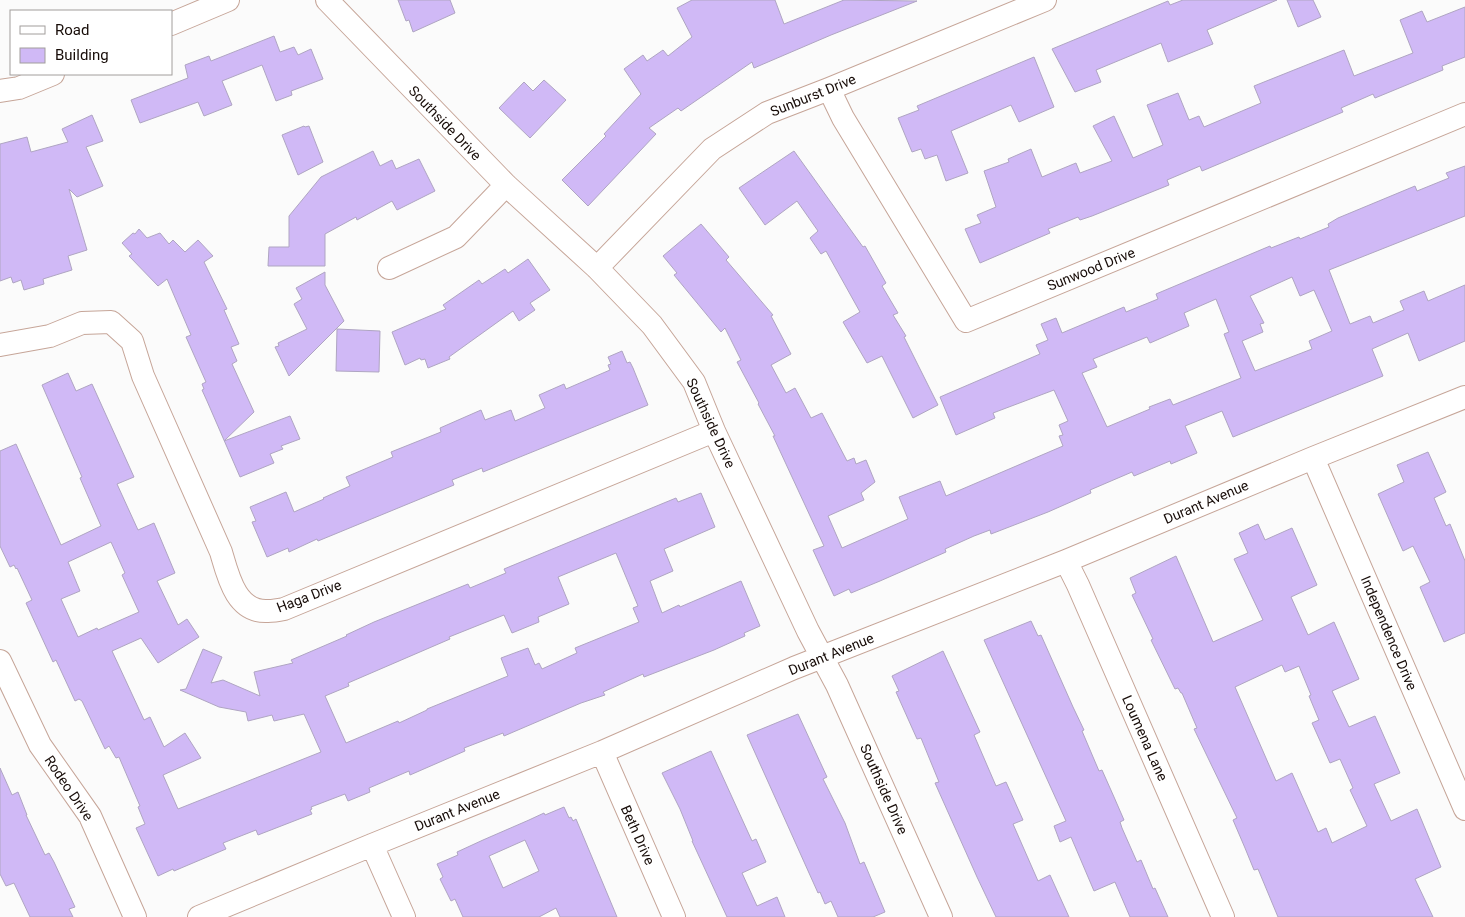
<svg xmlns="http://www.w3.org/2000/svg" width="1465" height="917" font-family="Roboto,sans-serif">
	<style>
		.building { fill: #d0b9f6; stroke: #afa5c2; fill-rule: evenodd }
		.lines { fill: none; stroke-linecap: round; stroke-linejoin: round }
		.street-casing { stroke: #c6a598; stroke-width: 24 }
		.street { stroke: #fff; stroke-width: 22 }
		.labels { text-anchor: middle; stroke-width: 5; stroke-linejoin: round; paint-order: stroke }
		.street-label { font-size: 14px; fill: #170c08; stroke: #fff }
	</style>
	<rect width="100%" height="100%" fill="#fbfbfb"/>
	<path class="building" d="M398,0H450L455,13L413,32L409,20L406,21Z
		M692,0H775L784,24L844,0L917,1L831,35L754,68L752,62L681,111L678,108L649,128L656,134L588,206L562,180L606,136L604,134L641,94L624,69L643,55L647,61L663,50L668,56L692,37L677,8Z
		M1183,0H1277L1207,30L1213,44L1168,62L1161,43L1096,70L1101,82L1075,92L1052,49L1168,1L1170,5Z
		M1287,0H1313L1321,17L1298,27Z
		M1465,7V57L1442,66L1443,70L1375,98L1373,94L1341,108L1343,112L1202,171L1200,166L1167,180L1169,185L1092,216L1080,220L1078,217L1048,229L1050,233L980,263L965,229L981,223L977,215L996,207L984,171L1009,162L1008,159L1031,149L1042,177L1076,163L1080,173L1112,161L1093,126L1114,116L1133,158L1163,145L1147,105L1178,93L1189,120L1199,116L1204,127L1261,103L1254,86L1344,50L1354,76L1413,53L1400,20L1422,11L1427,22Z
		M274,36L280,52L294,47L298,55L311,49L323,79L291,91L292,95L276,101L262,65L222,81L232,105L204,116L198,102L140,123L131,100L188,78L185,65L209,56L211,61Z
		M1034,57L1054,107L1019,122L1011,105L951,131L968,173L946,181L937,155L925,159L921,149L912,152L898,118L919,110L917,106Z
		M544,80L566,100L530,138L499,108L524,82L533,91Z
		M92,115L103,141L86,147L103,186L77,197L69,189L87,250L68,256L72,270L43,279L44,284L24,290L21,280L13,283L11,277L0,281V144L27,137L31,152L68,142L62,129Z
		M304,126L305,127L309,126L323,162L298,175L282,135Z
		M373,151L380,166L392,160L396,169L419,159L435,191L397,210L392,201L357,220L356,217L325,234V266H268L269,247H289V216L321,177Z
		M794,151L863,247L865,246L886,283L882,286L898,313L893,315L906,336L904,337L938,405L913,418L882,356L867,363L843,322L860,312L826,251L821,254L810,238L818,231L797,201L765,225L739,188Z
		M1465,166V216L1329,270L1350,324L1370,316L1373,323L1404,310L1400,301L1424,291L1428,301L1465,285V341L1419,361L1408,333L1372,349L1383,376L1233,437L1222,411L1185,426L1197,453L1171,464L1170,461L1134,476L1132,472L1090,490L1091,493L1048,512L991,534L990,530L974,536L945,549L946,552L880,581L851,593L849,589L834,596L813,550L824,546L773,436H775L758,404L759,403L737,362L741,360L725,328L721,332L674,275L677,273L663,256L701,224L729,257L726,260L773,315L771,316L791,354L771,365L786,393L795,388L811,418L822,413L847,461L854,458L856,464L866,460L875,482L861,493L864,500L828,516L842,548L908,519L899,497L940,481L946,496L1063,446L1059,436L1063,435L1059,425L1068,421L1054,390L993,413L995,418L956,435L940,397L1040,354L1036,345L1048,340L1041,324L1056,318L1062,333L1124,307L1126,312L1158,299L1156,294L1270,246L1271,248L1299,237L1300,239L1329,227L1328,224L1338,218L1415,186L1417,191L1449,178L1446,173ZM1292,277L1300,296L1314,290L1332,331L1309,341L1312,349L1255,371L1242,341L1263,332L1260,324L1264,323L1250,296ZM1216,299L1229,332L1224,334L1241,378L1173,405L1170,399L1149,407L1150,409L1107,427L1082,373L1097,367L1093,359L1147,337L1150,343L1189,326L1184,313Z
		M139,229L147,238L160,233L169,244L173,240L185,252L198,240L213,256L204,262L227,309L224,310L239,344L231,347L237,361L232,364L254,412L224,441L290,416L300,439L281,446L283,449L270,454L274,463L240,477L207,401L202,390L204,389L202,384L206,382L186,337L191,335L167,279L158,286L129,256L132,254L122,243L133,233L135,234Z
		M528,259L550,290L530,303L535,310L519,321L513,311L449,357L450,359L428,368L425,359L421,360L420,358L405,365L392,332L446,309L443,305L479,280L482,284L505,269L508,273Z
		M325,272V285L344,321L289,376L275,347L279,346L278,343L307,329L294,304L302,299L296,288Z
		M337,329L380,331L379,372L336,371Z
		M622,351L627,363L630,362L633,368L648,405L483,472L482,468L452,480L454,485L318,541L317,539L289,552L288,548L267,557L252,522L256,521L250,507L286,492L294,512L324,499L323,498L350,486L346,477L393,457L391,452L441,432L440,428L481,410L485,420L511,410L515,421L545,408L539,395L564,384L566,389L610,370L608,365L611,364L608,357Z
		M68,373L76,391L92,384L134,477L117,484L138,530L154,523L175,573L157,581L178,625L187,619L199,637L158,663L141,638L112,651L144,720L150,717L164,747L185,733L201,758L163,775L178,809L321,752L304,714L274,721L272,715L248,721L246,712L219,707L180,690L186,689L203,649L222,657L211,683L223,680L260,696L254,672L293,663L291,660L347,636L346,635L374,622L468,584L470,588L506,573L504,569L676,498L678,502L701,493L715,527L664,549L673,571L650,581L662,613L679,605L680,607L741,581L760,626L744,633L745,636L714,650L644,677L643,674L603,692L605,695L581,703L504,736L503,733L464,748L465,751L410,775L409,771L369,788L370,792L348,801L345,794L311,807L312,809L310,810L312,814L258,835L256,830L223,843L226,849L174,871L173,869L158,876L136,828L145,824L138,807L140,806L119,757L116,758L109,746L105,749L82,701L79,699L75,701L56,660L53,662L26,603L32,600L17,568L16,569L14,565L10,567L0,546V451L16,444L61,545L101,526L80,478L82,477L42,385ZM111,542L125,573L122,575L139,612L98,630L97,628L78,637L61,599L80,591L68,562ZM616,553L638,606L633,608L639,622L575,648L577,653L542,669L539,663L535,665L528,648L501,658L508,676L427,709V710L399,723L398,721L346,743L325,696L349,686L348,683L450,639L449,637L504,615L512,633L539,622L538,617L569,604L558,577Z
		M1428,452L1446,492L1434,498L1446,526L1450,524L1465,561V633L1444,642L1420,587L1430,582L1413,546L1403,551L1378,494L1404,482L1397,465Z
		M1258,524L1265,540L1292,528L1317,585L1291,597L1308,635L1334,622L1359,679L1332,691L1349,727L1375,716L1400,773L1374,784L1391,821L1417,809L1441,867L1415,879L1433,917H1278L1258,869L1254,870L1245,848L1233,820L1237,818L1194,729L1197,728L1182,693H1181L1178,688L1175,689L1151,640L1153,639L1132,595L1136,593L1130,578L1176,556L1213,642L1263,620L1234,559L1248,553L1239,533ZM1282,665L1285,672L1299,666L1311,695L1309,696L1319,720L1312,723L1330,763L1340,759L1353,788L1350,790L1367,826L1332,843L1326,828L1318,832L1292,773L1276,781L1235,687Z
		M1031,621L1038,636L1041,635L1073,707L1084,730L1082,731L1099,771L1102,770L1114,797L1124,820L1120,822L1122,828L1137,862L1141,860L1153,889L1155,888L1168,917H1130L1115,882L1094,891L1071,837L1060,842L1054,826L1066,821L984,640Z
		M943,651L980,732L974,735L996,786L1006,782L1023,820L1013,824L1038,881L1050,875L1069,917H996L977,877L935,783L939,782L921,738L917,739L896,692L899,691L892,676Z
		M798,714L827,777L823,779L845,823L860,864L864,862L885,912L873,917H838L831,901L825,904L820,892L818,893L747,735Z
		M711,751L752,841L756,839L766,862L742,873L757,906L777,897L785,917H727L692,841H693L680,809L662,773Z
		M0,768L12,795L18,792L27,815H26L45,855L49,853L54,862L75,907L69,909L73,917H30L14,883L6,886L0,874Z
		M564,807L569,818L571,817L573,821L576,819L617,917H560L556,908L539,917H463L455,899L451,901L440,879L443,877L437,864L458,855L457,852L483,840L529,820L544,813L545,815ZM525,840L539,871L503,888L489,856Z"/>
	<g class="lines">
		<defs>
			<path id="street" d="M327,0L506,185L597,268L652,325L694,382L714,431L808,631L837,685L941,917
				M171,24L228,0
				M829,89L843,118L966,321L1465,114
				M0,91L19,88L53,74
				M389,268L456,237L506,185
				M597,268L712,149L767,113L829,89L1045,0
				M0,345L50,336L82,323L111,322L132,341L143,376L221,552C228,576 236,613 268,611C273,611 279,610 284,609L714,431
				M1313,458L1465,809
				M1066,561L1078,585L1223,917
				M0,661L40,745L90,816L135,917
				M602,752L674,917
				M372,845L404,917
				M199,917L372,845L602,752L794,668L1066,561L1313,458L1465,397"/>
		</defs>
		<use href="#street" class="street-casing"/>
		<use href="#street" class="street"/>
	</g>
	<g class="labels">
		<g class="street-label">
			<text transform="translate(813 95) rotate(-22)" y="5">Sunburst Drive</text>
			<text transform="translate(445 123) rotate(46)" y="5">Southside Drive</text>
			<text transform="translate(1091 269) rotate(-22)" y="5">Sunwood Drive</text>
			<text transform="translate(711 423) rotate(65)" y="5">Southside Drive</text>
			<text transform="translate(1206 502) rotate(-23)" y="5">Durant Avenue</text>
			<text transform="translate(309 596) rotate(-21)" y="5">Haga Drive</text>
			<text transform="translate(1389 633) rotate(67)" y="5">Independence Drive</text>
			<text transform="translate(831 654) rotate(-22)" y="5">Durant Avenue</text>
			<text transform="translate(1145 738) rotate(66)" y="5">Loumena Lane</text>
			<text transform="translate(69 788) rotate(56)" y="5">Rodeo Drive</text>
			<text transform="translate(884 789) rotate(66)" y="5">Southside Drive</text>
			<text transform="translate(457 810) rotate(-22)" y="5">Durant Avenue</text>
			<text transform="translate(638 835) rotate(66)" y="5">Beth Drive</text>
		</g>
	</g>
	<rect x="10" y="10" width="162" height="65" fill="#ffffff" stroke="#a29e9c"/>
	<rect x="20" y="26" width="25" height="8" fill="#ffffff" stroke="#a29e9c"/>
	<text x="55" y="35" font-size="15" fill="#170c08">Road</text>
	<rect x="20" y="48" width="25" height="15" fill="#d0b9f6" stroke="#a29e9c"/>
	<text x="55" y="60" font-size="15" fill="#170c08">Building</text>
</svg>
